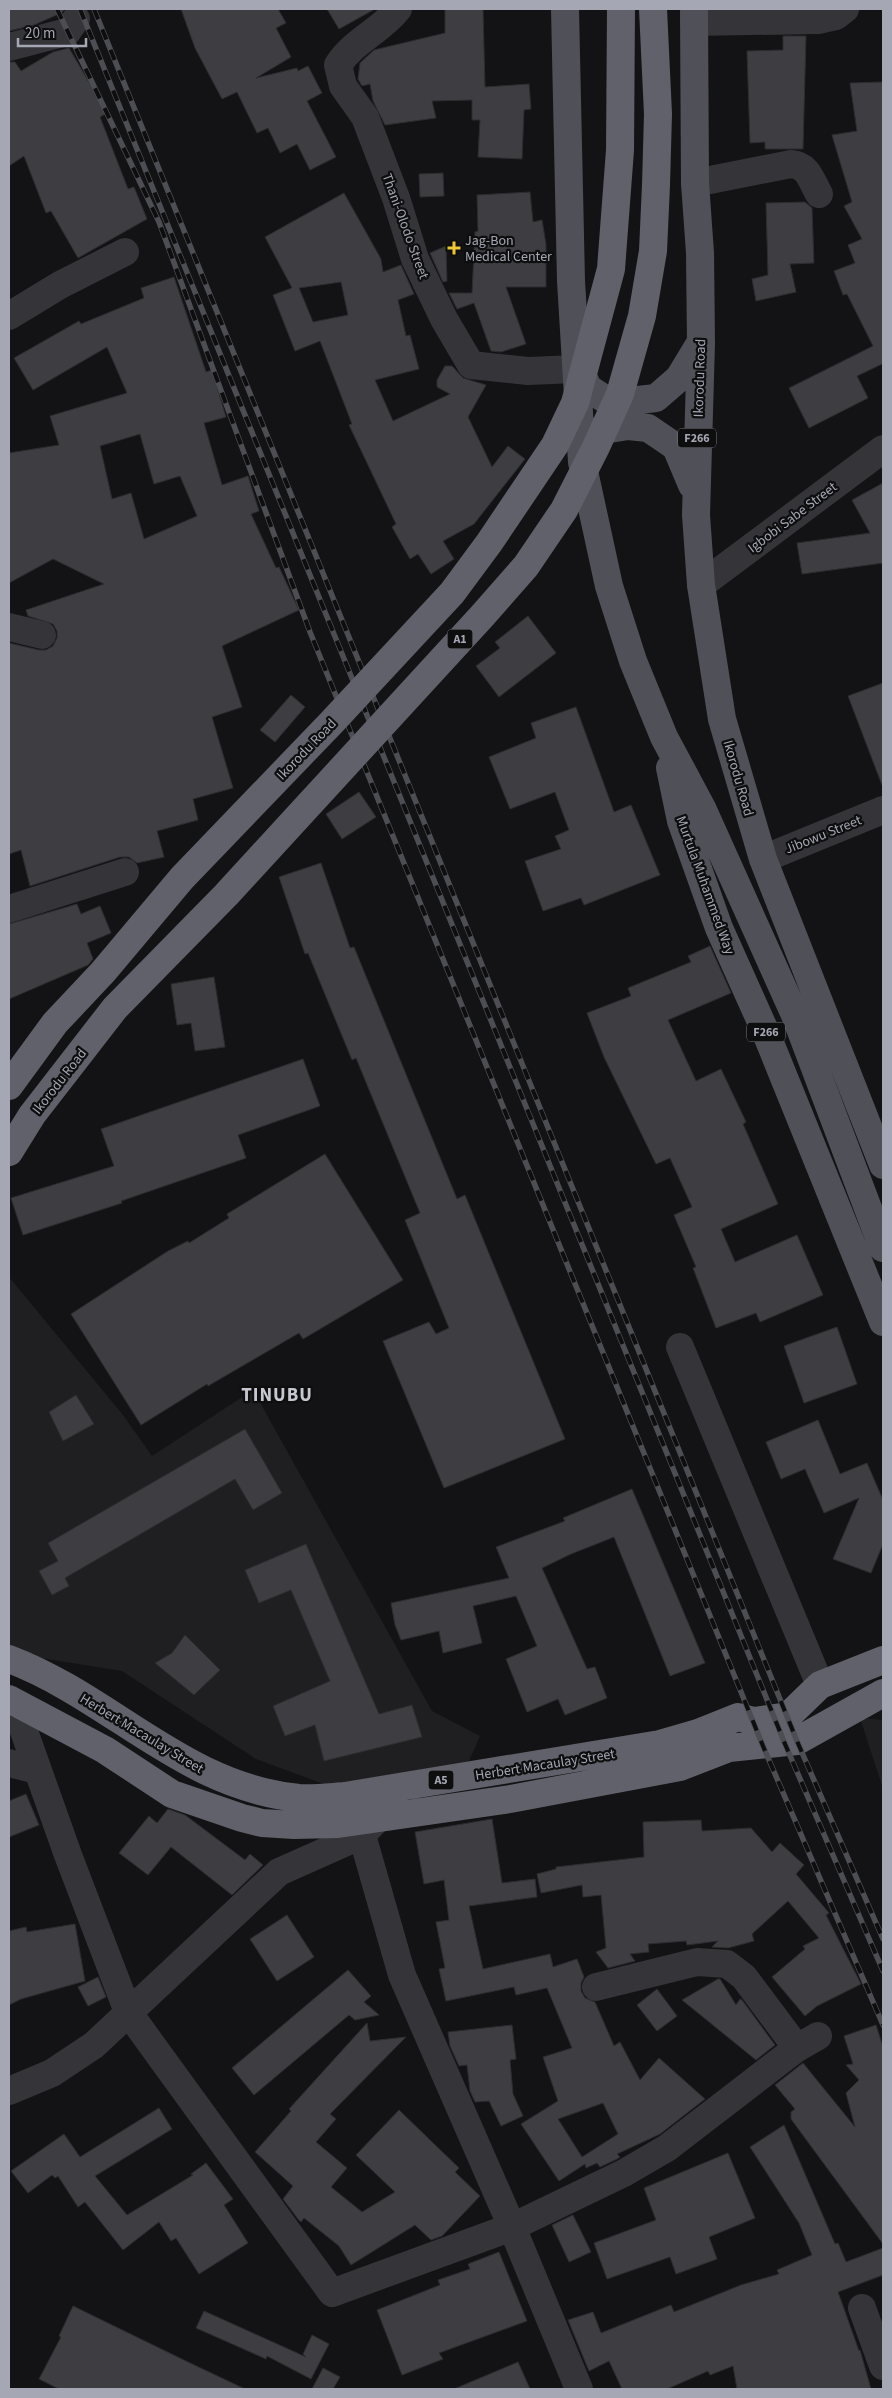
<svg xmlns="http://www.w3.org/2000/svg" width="892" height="2398" font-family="'Source Sans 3',sans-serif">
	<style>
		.built { fill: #1f1f21 }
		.building { fill: #3d3d42; stroke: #2d2d30; fill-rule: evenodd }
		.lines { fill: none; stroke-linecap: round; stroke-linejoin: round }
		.minor { stroke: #343439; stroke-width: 28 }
		.major { stroke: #505158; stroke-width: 28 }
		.highway { stroke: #60616a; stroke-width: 28 }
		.rail-casing { stroke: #4d4e54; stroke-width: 5.5 }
		.rail { stroke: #0e0e0f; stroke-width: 4; stroke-dasharray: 11; stroke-linecap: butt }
		.highway-bridge { stroke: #60616a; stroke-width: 28 }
		.poi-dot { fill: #edc832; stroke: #0e0e0f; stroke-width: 2 }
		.labels { text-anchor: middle; stroke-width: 4.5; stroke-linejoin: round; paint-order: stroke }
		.shield { fill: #0e0e0f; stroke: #787983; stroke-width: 1 }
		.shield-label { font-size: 12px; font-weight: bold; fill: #a5a7b5 }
		.street-label { font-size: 14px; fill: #a5a7b5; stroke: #0e0e0f }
		.poi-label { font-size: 14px; fill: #a5a7b5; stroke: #0e0e0f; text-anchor: start }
		.district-label { font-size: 19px; font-weight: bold; letter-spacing: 1px; fill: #c6c7d1; stroke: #0e0e0f }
	</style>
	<rect width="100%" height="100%" fill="#131315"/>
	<path class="built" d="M9,1277L123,1415L152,1456L253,1390L432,1711L480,1736L469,1761L351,1794L256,1759L122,1671L9,1653Z
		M860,1718L883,1720V1789Z"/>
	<path class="building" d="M9,9H65L61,13L34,25L9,31Z
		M181,9H278L286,23L276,28L291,57L256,78L297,68L298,71L308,66L322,93L307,101L336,157L310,170L297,144L280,153L268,128L257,133L237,92L222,99L195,48Z
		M327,9H375L339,29Z
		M445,9H483L485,87L529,84L531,109L524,110L522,159L478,157L480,120H472V100L432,101L436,118L385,125L373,101L370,84L362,86L358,79L360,63L374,50L445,33Z
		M783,36H806L803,149H765V142L750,143L747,51L783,50Z
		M69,48L107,113L100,117L128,189L134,187L147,219L78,258L51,211L46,213L24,156L9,166V62H15L21,71L53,52Z
		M883,82V367L882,364L857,376L868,398L809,428L789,388L873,346L847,294L843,295L834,271L855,263L848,245L862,239L844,206L852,202L832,135L857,131L850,83Z
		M443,173L444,196L420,197L419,174Z
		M530,192L533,222L542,220L546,244V287H506L526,344L501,352L491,351L474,303L457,309L449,293H472L475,232L478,231L477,195Z
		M344,193L381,259L383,272L401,265L414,294L398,300L406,336L410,335L419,369L375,380L393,421L450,394L437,387V380L445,366H452L463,378L486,385L468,417L492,467L508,446L525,459L474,524L443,541L454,559L431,574L418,554L410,559L392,527L396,524L349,425L352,424L320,341L295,351L273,295L292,288L265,237ZM341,282L348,315L313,322L299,288Z
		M805,202L812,208L814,263L790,264L796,292L756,301L752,279L768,275L766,203Z
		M446,246L447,281L443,282L430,253Z
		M174,277L206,372L212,370L226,417L204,423L222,485L248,476L259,511L251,514L276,568L279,567L299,610L222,646L242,707L212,717L233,788L193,799L198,820L157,831L164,857L137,863L129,857H120L30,886L21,850L9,854V643L39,650H46L53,646L57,638V631L53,624L28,616L26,610L104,584L53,559L9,583V453L59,445L50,416L127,393L107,347L33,390L14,358L79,321L81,324L144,298L141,288ZM140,434L154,484L180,476L197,516L144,539L131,493L112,499L100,446Z
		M883,483V563L802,574L797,543L870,533L852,500Z
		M528,616L556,653L499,697L476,666L500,648L495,642Z
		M883,683V785H882L848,696Z
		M291,695L305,707L275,742L260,730Z
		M576,707L614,812L631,805L660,875L584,905L581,898L543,911L525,861L561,849L555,836L569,830L555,792L510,809L489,757L536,738L531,723Z
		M359,792L376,817L342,839L326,814Z
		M321,863L350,948L354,947L457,1199L465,1195L565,1439L444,1488L383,1341L429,1322L436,1334L449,1328L405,1220L420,1213L356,1058L352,1060L308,953L305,954L279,877Z
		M77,904L81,914L100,906L111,933L87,943L93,959L88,965L9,999V924Z
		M710,946L731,993L668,1020L696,1081L721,1069L746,1122L743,1124L778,1204L721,1229L735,1262L797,1235L823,1295L760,1322L756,1313L716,1328L693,1268L696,1267L674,1215L692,1207L670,1158L656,1164L604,1057L587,1013L631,996L628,988L691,962L688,956Z
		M214,977L225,1047L195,1051L191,1023L177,1025L171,984Z
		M303,1059L320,1106L238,1135L246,1158L121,1201L122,1203L23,1235L11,1198L114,1166L101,1129Z
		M325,1154L403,1280L303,1339L299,1333L208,1386L207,1384L141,1425L71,1314L168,1251L188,1241L189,1243L229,1218L227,1214Z
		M837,1327L857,1384L804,1403L784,1346Z
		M76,1395L94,1424L63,1441L49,1412Z
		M818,1420L840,1474L867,1463L883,1500V1544L871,1573L833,1559L859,1498L824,1513L805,1469L781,1479L766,1442Z
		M245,1429L282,1493L253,1510L235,1479L65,1578L69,1586L52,1595L39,1571L58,1561L48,1543Z
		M632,1489L705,1663L670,1676L614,1537L571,1554L542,1568L587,1669L595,1667L607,1698L565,1715L558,1699L527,1712L506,1659L537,1646L516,1596L473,1606L482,1643L443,1653L439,1631L401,1640L395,1625L391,1603L509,1578L496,1547L565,1521L563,1518Z
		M306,1544L379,1714L412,1705L422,1737L324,1761L315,1725L285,1736L273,1706L330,1681L291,1590L259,1603L245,1570Z
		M185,1635L220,1670L194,1695L155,1663L172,1653Z
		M26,1794L39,1825L9,1837V1801Z
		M168,1809L185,1815L245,1860L250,1854L263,1865L232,1895L171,1847L148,1875L119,1853L149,1816L157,1823Z
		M492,1819L502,1883L535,1879L537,1897L469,1906L483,1969L550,1954L553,1967L577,1959L584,1977L581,1983V1991L585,1998L595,2002L614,2046L620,2042L640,2080L659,2058L705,2099L660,2134L617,2154L620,2157L617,2159L600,2167L597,2163L586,2168L585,2164L559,2181L521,2124L558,2101L543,2057L572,2048L547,1988L516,1995L514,1987L446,2001L439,1969L445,1968L436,1922L449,1920L444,1880L424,1884L415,1832ZM603,2103L618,2134L582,2157L558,2119Z
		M701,1820L702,1831L751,1828L772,1852L780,1843L804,1865L796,1874L829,1913L826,1915L861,1984L817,2006L805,2016L772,1977L805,1949L803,1946L819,1938L788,1901L752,1934L754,1941L728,1948L712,1947L718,1941L687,1945L686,1941L648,1944L649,1952L630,1954L635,1961L608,1968L596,1952L606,1948L601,1895L583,1897L582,1885L541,1893L537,1874L556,1869V1867L644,1857L643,1822Z
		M287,1915L314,1957L277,1981L250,1939Z
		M75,1924L85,1981L21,1999L9,2005V1931L26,1927L27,1932Z
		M348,1970L371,1996L364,2002L379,2015L355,2020L349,2015L254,2095L232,2068Z
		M98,1977L106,1997L88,2006L78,1987Z
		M718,1979H720L736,2005L740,1999L742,2000L775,2045L756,2060L682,2000Z
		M657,1989L677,2016L657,2031L637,2005Z
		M367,2023L370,2041L406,2037L330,2114L336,2119L316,2142L347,2168L331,2187L362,2212L395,2192L356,2155L399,2110L459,2168L455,2172L480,2196L442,2236L431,2240L415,2225L351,2265L339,2246L304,2218L301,2222L298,2219L283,2199L293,2186L255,2152L291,2111L289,2109Z
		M512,2025L516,2059L510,2060L513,2094L523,2116L501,2126L489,2101L475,2102L470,2091L467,2065L459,2066L450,2046L448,2032Z
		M876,2025L883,2047V2244L791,2119V2112L795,2109L775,2085L803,2063L855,2127L846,2093L859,2080L846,2065L853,2064L844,2036Z
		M159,2108L172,2129L95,2176L127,2215L193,2175L191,2174L206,2163L233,2199L224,2205L248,2243L199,2274L176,2238L171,2241L159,2222L123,2250L85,2202L78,2207L58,2176L55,2178L52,2175L28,2193L11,2171L64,2134L80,2157Z
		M784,2125L835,2244L838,2243L846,2262L883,2248V2275L838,2292L859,2351L860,2350L871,2389H737L733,2366L710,2375L708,2371L667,2389H622L609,2361L589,2371L568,2320L593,2312L601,2333L671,2305L674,2312L741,2285L779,2274L777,2270L812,2255L799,2223L750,2147Z
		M728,2153L755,2218L709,2237L717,2259L676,2274L670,2257L607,2279L594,2243L656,2220L644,2188Z
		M573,2215L591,2252L569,2262L552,2225Z
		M499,2252L527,2321L439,2353L443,2359L402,2375L377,2310L440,2285L438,2280L470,2269L468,2264Z
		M73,2306L190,2363L245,2389H59L39,2379L61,2337L59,2336Z
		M204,2311L306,2357L303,2354L312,2335L329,2344L311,2379L267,2356L266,2359L196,2328Z
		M518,2362L530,2389H454Z
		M323,2368L340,2377L333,2389H312Z"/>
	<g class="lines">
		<path class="minor" d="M398,9C381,31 353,41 338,65L343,86L365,117L396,198L415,259L444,319L471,365L528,371L576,369
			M694,22L818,20L836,16L845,9
			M9,47L67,32L76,19
			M695,183L791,164C808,165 811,180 819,194
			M9,316L60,285L125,252
			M701,585L883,449
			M9,627L42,635
			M763,859L883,810
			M9,909L125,872
			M680,1347L820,1685
			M14,1703L68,1855L128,2012L332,2293L512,2227L624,2173L667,2148L797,2048L818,2036
			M9,1763L37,1770
			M377,1819L362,1835L402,1975L512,2227L579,2389
			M596,1987L697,1962L727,1964L744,1977L797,2048
			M9,2091L52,2073L94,2045L279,1872L362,1835
			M862,2308L883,2366"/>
		<path class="major" d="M565,9L571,281L582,462L609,586L633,661L664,737L702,808L795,1015L883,1248
			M694,9L695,183L700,253L701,343L696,515L701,585L722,719L763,859L883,1165
			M577,363L588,388L611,403L656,398L679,378L699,345
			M589,441L597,431L628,426L648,428L676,447L692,485
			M670,768L681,821L719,928L766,1033L883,1322"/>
		<path class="highway" d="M9,1659C112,1698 184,1787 299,1798C314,1799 330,1797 345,1796L660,1744L698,1733L738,1717L754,1721L788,1716L820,1685L883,1660
			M9,1699L105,1750L172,1794L242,1818L262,1823L294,1825L338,1824L510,1799L680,1767L729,1748L797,1741L883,1693"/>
		<defs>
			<path id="rail" d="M57,9L159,222L310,632L763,1746L883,2025
				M80,9L785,1744L883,1971
				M94,9L797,1741L883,1939"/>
		</defs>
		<use href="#rail" class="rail-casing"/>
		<use href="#rail" class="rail"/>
		<path class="highway-bridge" d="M9,1086L55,1023L103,972L182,878L332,722L452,593L489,543L555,445L575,403L611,269L620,150L621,9
			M9,1152L32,1115L115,1008L226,895L483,615L526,566L564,510L596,447L620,394L642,316L653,251L656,185L658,114L653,9"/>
	</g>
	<path class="poi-dot" d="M451.5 240.5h5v5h5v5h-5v5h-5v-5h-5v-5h5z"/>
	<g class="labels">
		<g class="shield">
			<rect x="678" y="428.5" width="38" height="19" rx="4"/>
			<rect x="447.5" y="629.5" width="25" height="19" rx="4"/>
			<rect x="747" y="1022.5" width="38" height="19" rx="4"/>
			<rect x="428.5" y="1770.5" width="25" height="19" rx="4"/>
		</g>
		<g class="shield-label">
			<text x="697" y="442">F266</text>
			<text x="460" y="643">A1</text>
			<text x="766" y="1036">F266</text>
			<text x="441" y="1784">A5</text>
		</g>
		<g class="street-label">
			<text transform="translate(406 226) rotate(70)" y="5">Thani-Olodo Street</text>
			<text transform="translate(699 378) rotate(-88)" y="5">Ikorodu Road</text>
			<text transform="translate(792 517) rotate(-37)" y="5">Igbobi Sabe Street</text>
			<text transform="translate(306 749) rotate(-46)" y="5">Ikorodu Road</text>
			<text transform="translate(739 778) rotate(74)" y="5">Ikorodu Road</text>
			<text transform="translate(823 834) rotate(-22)" y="5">Jibowu Street</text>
			<text transform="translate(706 885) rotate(70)" y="5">Murtula Muhammed Way</text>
			<text transform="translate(59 1081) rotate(-52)" y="5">Ikorodu Road</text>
			<text transform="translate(142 1733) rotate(31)" y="5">Herbert Macaulay Street</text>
			<text transform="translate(545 1764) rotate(-9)" y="5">Herbert Macaulay Street</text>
		</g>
		<g class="poi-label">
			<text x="465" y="245">Jag-Bon<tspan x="465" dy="16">Medical Center</tspan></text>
		</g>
		<g class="district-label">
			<text x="277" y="1401">TINUBU</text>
		</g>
	</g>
	<rect width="892" height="2398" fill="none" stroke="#a5a7b5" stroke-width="20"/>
	<path d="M18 38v8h68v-8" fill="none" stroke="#a5a7b5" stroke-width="2.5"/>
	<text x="25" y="38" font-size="15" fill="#a5a7b5" stroke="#0e0e0f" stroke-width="4" paint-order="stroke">20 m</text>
</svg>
